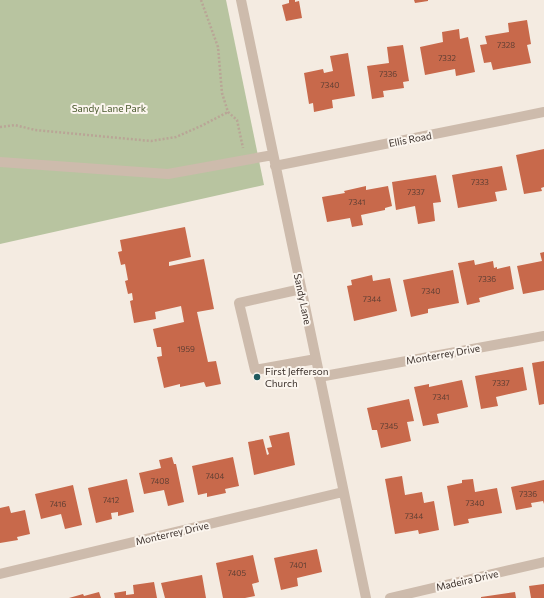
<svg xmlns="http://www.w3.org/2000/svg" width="544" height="598" font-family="Commissioner,sans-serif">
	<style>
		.green { fill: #b8c4a0 }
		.building { fill: #c8694b }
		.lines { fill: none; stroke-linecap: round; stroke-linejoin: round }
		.path { stroke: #b9a596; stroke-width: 2.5; stroke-dasharray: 2 2; stroke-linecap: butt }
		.minor { stroke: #cdbbac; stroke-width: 10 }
		.poi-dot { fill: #1f5a5e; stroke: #fbf5ee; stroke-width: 1.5 }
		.labels { text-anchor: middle; stroke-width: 4; stroke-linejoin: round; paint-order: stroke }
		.number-label { font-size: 8px; fill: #5e3e33 }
		.park-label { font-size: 10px; fill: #4a5a2e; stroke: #fbf5ee }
		.street-label { font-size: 10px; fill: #3b302b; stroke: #fbf5ee }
		.poi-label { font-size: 10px; fill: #3b302b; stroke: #fbf5ee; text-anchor: start }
	</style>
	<rect width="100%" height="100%" fill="#f4ebe1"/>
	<path class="green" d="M0,0H226L264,185L0,244Z"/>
	<path class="building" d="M289,0H295V2L299,1L302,18L286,21L282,5L289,3Z
		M414,0H428V1L415,3Z
		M527,20L531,44L527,45L531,63L493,70L491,62L484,63L480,45L487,44L485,36L509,32L508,23Z
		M459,29L460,39L468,37L475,72L456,76L455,69L425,75L420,47L443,42L442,32Z
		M403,45L409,81L403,82L404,88L383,91L384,97L372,99L367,66L389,63L387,47Z
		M348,53L355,96L332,100L333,108L314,112L313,103L309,104L304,73L323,69L324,73L333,71L330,56Z
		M544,149V187L541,188L542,191L524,194L516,155Z
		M502,166L507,190L495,192L497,201L458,208L452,175Z
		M436,175L441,202L433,203L435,221L418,224L415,206L396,210L392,182Z
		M366,186V190L388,186L392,206L385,208V210L361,215L363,225L352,227L350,218L327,222L322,197L345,193L344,191Z
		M185,227L191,257L169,262V266L204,259L214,309L197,312L208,362L216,361L221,384L206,387L204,382L180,387V384L164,388L157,357L162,356L161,347H157L153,329L184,322L181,306L155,312L156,319L134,323L130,301L133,300L132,293L128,294L125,281L128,280L125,264L121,265L118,252L122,251L120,240Z
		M544,252V290L523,294L517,266L542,261L540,253Z
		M474,260L475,265L493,261L494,268L497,267V269L510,266L514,289L479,298L480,302L467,305L458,263Z
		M453,270L459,303L428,309V313L411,317L403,280Z
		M372,275L373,281L390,278L397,311L354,321L347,286L352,285L351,280Z
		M544,361V404L539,405L532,363Z
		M523,367L527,390L496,397L498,406L481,409L475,376Z
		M462,380L468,407L437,414L439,423L423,426L414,387L429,384V387Z
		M409,399L414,421L407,422L411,441L381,448L377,430H372L367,408Z
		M289,432L295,465L254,475L248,442L263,439L267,455L269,454L267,448L272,447L269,436Z
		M172,457L174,464H176L184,502L168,506L164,490L144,494L139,473L161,468L159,460Z
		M233,457L239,486L225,489L226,493L207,497V493L198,495L192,466Z
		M402,476L405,495L422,492L424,503L434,501L439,530L419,534L418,530L395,534L385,479Z
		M127,479L134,512L118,516V512L111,513L112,519L96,523L88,488Z
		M473,479L475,492L497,488L502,513L468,519L469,523L454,526L447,486L462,483V480Z
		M544,480V504L543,501L531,503L532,507L516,510L511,487Z
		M73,485L82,525L65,529L61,514L41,519L35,494Z
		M9,506L11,513L25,510L30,534L17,537L18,540L0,543V508Z
		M317,549L322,572L297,578L298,586L281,590L274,558Z
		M253,555L259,582L252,584L255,596L245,598H223L216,563Z
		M202,575L206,598H165L161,583Z
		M154,582L157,598H115L114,593L126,591V595L134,594L133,585Z
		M544,584V598H531L529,586Z
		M99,592L101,598H69L83,594L84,596Z
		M515,592L516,598H481V597Z"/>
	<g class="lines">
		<path class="path" d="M201,0L218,47L222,93L228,112L237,120L243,148
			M0,127L15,125L35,130L151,141L176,137L201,126L228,112"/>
		<path class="minor" d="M241,0L366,598
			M0,162L168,174L273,155
			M275,166L544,112
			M301,289L239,303L255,370L316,359
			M319,377L544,336
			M0,574L343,492
			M390,598L544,562"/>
	</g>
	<circle class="poi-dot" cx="257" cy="377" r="4"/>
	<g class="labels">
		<g class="number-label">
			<text x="506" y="48">7328</text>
			<text x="447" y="61">7332</text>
			<text x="388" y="77">7336</text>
			<text x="330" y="88">7340</text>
			<text x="480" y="185">7333</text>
			<text x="416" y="195">7337</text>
			<text x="357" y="205">7341</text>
			<text x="487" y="282">7336</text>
			<text x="431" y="294">7340</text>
			<text x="372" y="302">7344</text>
			<text x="186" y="352">1959</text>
			<text x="501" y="386">7337</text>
			<text x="441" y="400">7341</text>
			<text x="389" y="429">7345</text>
			<text x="215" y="479">7404</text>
			<text x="160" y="484">7408</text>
			<text x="528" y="497">7336</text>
			<text x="111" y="503">7412</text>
			<text x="475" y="506">7340</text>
			<text x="58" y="507">7416</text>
			<text x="414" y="519">7344</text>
			<text x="298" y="568">7401</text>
			<text x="237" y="576">7405</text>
		</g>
		<g class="park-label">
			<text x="109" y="112">Sandy Lane Park</text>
		</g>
		<g class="street-label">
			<text transform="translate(410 139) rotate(-11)" y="4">Ellis Road</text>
			<text transform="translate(303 299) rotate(78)" y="4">Sandy Lane</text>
			<text transform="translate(443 354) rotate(-10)" y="4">Monterrey Drive</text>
			<text transform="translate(172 533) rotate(-13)" y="4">Monterrey Drive</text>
			<text transform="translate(467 580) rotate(-13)" y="4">Madeira Drive</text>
		</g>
		<g class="poi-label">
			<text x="265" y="375">First Jefferson<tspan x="265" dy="12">Church</tspan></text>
		</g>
	</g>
</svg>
